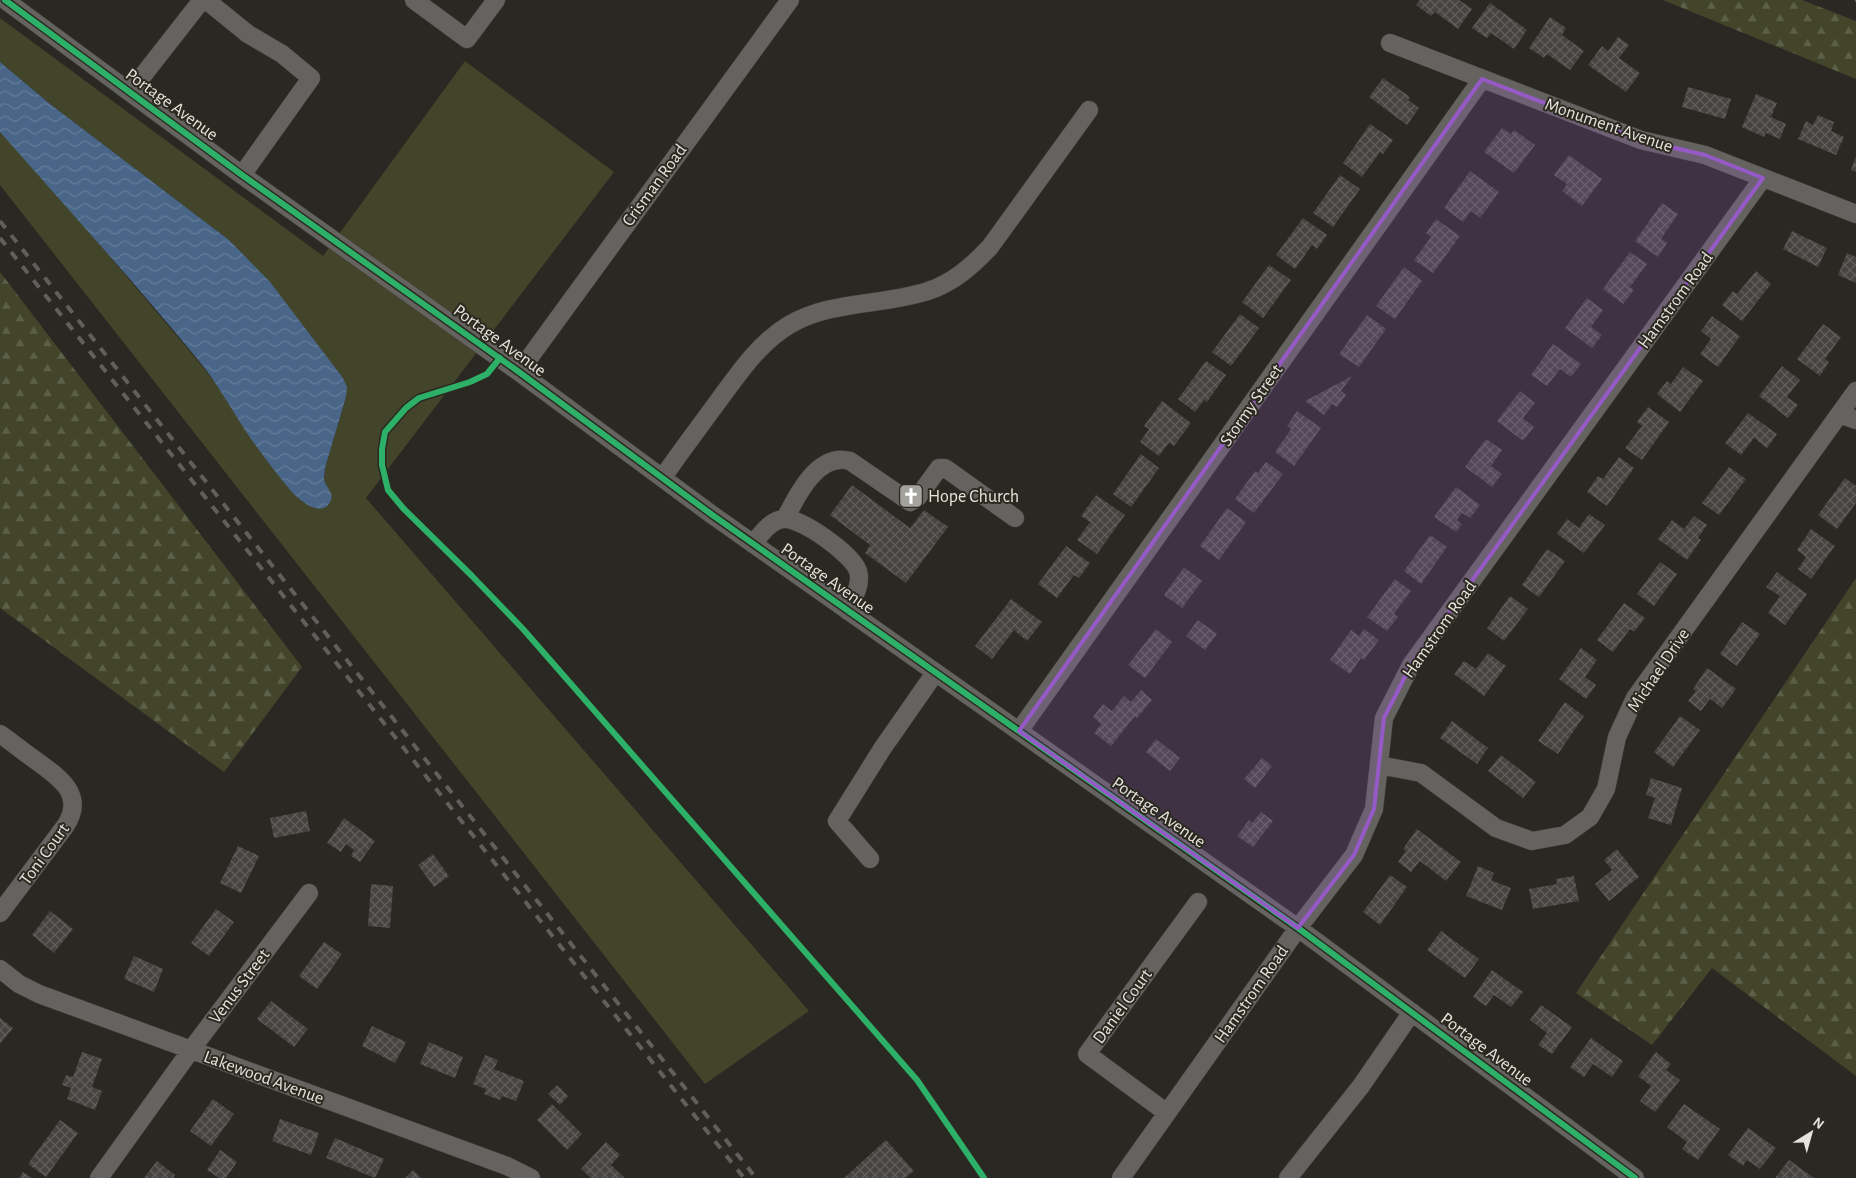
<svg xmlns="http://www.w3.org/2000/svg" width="1856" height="1178" font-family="'Alegreya Sans',sans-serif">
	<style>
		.green { fill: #424529 }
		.forest { fill: url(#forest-firs) }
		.water { fill: url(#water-waves) }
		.building { fill: url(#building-cross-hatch) }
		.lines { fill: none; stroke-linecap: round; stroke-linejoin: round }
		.minor-casing { stroke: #44433f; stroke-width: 19 }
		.minor { stroke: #64635f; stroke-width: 18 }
		.rail { stroke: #605f5c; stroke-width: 4; stroke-dasharray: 9 9; stroke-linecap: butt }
		.cycleway-casing { stroke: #2c2920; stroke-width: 9 }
		.cycleway { stroke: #2db169; stroke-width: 6 }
		.marked { fill: #965ac7; fill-opacity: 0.2; stroke: #965ac7; stroke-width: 4; stroke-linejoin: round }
		.labels { text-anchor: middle; stroke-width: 4; stroke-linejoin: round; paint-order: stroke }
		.street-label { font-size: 18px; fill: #e5e3de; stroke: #2c2920 }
		.poi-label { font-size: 18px; fill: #e5e3de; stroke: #2c2920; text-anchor: start }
	</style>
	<defs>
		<pattern id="forest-firs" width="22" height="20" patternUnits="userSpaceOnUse" patternTransform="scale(1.25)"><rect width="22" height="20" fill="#424529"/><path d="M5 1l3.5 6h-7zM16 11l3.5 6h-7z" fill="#5d6048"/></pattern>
		<pattern id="water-waves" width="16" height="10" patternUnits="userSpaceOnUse" patternTransform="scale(1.25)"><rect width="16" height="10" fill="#496689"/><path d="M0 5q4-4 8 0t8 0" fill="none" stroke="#637c99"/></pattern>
		<pattern id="building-cross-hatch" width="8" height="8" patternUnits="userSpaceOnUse" patternTransform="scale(1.25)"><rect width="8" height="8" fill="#464440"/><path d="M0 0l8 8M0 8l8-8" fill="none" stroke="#615f5b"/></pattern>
	</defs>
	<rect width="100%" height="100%" fill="#292823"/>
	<path class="green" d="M0,18L323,256L465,61L614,172L366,498L809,1011L705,1084L0,185V132L61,199L199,362L224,394L331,497L324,479L325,468L346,397L343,378L229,240L50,104L0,62Z"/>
	<path class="forest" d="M1663,0H1802L1856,21V79Z
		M0,272L302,667L224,772L0,608Z
		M1856,578V1076L1712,968L1652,1045L1576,993Z"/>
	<path class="water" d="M0,62L50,104L229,240L270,282L343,378L347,387L346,397L325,468C325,471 324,476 324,479C325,486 334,493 331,500C323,520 299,500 291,491C275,472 259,451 245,430C230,407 217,383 199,361C135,283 67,208 0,132Z"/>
	<path class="building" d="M1420,0H1459L1472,9L1458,29L1435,12L1431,16L1416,5Z
		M1490,3L1527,30L1514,49L1491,33L1487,38L1472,28Z
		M1550,17L1566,28L1562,35L1584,51L1570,70L1547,54L1544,58L1529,48Z
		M1618,37L1629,45L1619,58L1640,73L1626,92L1588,65L1602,46L1608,51Z
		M1383,78L1410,97L1408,100L1419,108L1407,125L1369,97Z
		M1688,87L1731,99L1725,119L1682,107Z
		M1756,94L1777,103L1771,117L1786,124L1780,139L1766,133L1764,137L1742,127Z
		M1818,115L1834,122L1831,131L1844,137L1836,155L1798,139L1806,121L1813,125Z
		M1370,124L1393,140L1383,154L1380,152L1362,177L1343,163Z
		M1502,128L1511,134L1514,130L1535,145L1514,173L1484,152Z
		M1569,155L1602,179L1582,206L1562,191L1567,184L1554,175Z
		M1856,156V172L1851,170Z
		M1470,171L1499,192L1480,218L1471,211L1463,222L1444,208Z
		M1340,175L1360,189L1333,227L1313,213Z
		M1662,203L1678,214L1661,239L1667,243L1658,257L1635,241Z
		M1303,218L1327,235L1317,249L1312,245L1295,269L1276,255Z
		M1436,219L1460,236L1433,273L1414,260L1431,237L1426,233Z
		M1792,231L1827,248L1818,267L1783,249Z
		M1630,252L1647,264L1630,287L1634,290L1623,304L1603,289Z
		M1847,253L1856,257V283L1838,275Z
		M1269,265L1291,280L1263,318L1242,302Z
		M1404,267L1422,281L1395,319L1376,306Z
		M1756,271L1771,284L1742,321L1722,305L1733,291L1737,294Z
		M1587,298L1603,310L1591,327L1602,335L1592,348L1565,328Z
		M1240,314L1259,328L1231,366L1212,352Z
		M1367,315L1386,329L1359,367L1339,354Z
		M1712,316L1740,336L1718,367L1700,354L1711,339L1701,331Z
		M1823,324L1841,337L1825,359L1829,362L1820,376L1797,359Z
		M1553,344L1581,364L1571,377L1560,369L1547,386L1531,375Z
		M1206,361L1226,375L1207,402L1204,400L1195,412L1178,399Z
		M1782,366L1800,380L1787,397L1798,405L1788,418L1759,396Z
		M1683,367L1703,381L1680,412L1657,394L1667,381L1671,384Z
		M1352,376L1341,391L1346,395L1337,407L1332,404L1324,415L1305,401Z
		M1520,391L1535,403L1523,418L1534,427L1523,441L1497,421Z
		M1162,401L1191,423L1174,446L1169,443L1159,456L1140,442L1149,429L1144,426Z
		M1648,407L1669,422L1642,460L1625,448L1642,426L1637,422Z
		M1297,411L1321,428L1294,466L1275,452L1291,429L1287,426Z
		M1748,413L1777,434L1767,448L1754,438L1741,455L1725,443Z
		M1486,439L1502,450L1491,466L1502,474L1492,487L1465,467Z
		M1141,454L1159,468L1131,507L1113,494Z
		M1619,457L1634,468L1607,506L1587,492L1598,476L1603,479Z
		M1266,462L1283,474L1254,513L1235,499L1255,471L1258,473Z
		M1729,467L1746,479L1719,515L1702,503Z
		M1845,478L1856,486V503L1837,529L1818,515Z
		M852,485L910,528L924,510L948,527L906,583L865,553L870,545L830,515Z
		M1456,487L1480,505L1470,518L1462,513L1457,520L1462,524L1456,532L1434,517Z
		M1096,495L1125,515L1097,554L1077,540L1090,522L1081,516Z
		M1227,508L1246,522L1219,560L1200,546Z
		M1589,514L1605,525L1584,553L1557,534L1567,519L1579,528Z
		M1694,516L1707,525L1698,538L1701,540L1687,560L1658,539L1672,520L1684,529Z
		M1811,529L1835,546L1811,579L1798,569L1806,557L1797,550Z
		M1430,535L1447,547L1421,584L1404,571Z
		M1066,546L1090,563L1079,578L1074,575L1057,598L1038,584Z
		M1547,549L1565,561L1539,597L1522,585Z
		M1660,562L1677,574L1654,606L1637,594Z
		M1184,567L1202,581L1182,608L1164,595Z
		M1777,572L1807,594L1785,625L1768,613L1780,596L1766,587Z
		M1395,579L1411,591L1394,614L1398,617L1387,631L1367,617Z
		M1510,596L1528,609L1504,641L1487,628Z
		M1011,599L1042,622L1027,641L1014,630L992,659L975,646Z
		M1624,603L1645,618L1634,632L1630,629L1613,652L1597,640Z
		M1198,620L1217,634L1205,650L1186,636Z
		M1742,622L1760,634L1737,666L1720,654Z
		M1156,629L1172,642L1145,678L1128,665Z
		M1364,629L1379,640L1364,660L1361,658L1350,674L1330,660L1351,630L1359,636Z
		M1581,648L1597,660L1585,677L1596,685L1586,699L1559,679Z
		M1488,653L1506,666L1484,696L1454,674L1464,661L1476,669Z
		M1707,668L1736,689L1722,708L1710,699L1701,711L1688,701L1696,691L1693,689Z
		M1141,690L1152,700L1137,718L1135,716L1111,746L1094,733L1101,724L1093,717L1103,704L1112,711L1124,696L1131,702Z
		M1565,702L1584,716L1558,754L1538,741Z
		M1680,716L1700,730L1673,767L1654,752Z
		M1452,721L1488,748L1477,764L1440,738Z
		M1156,739L1180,758L1170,771L1146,752Z
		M1501,755L1536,782L1523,798L1488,771Z
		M1262,758L1272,766L1255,788L1244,779Z
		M1651,778L1682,788L1671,825L1648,818L1655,798L1646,795Z
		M306,811L310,831L274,838L270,818Z
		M1261,812L1273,821L1253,847L1237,836L1249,820L1252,823Z
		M344,818L375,841L360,862L351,856L354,850L346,844L341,852L327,843Z
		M1417,829L1461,862L1446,881L1420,861L1411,872L1398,862L1406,851L1403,849Z
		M238,846L259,856L241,893L220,883Z
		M1617,849L1639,877L1609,901L1595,884L1612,870L1604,860Z
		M433,854L449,876L434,887L418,865Z
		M1478,866L1494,873L1491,880L1511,888L1502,910L1466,896Z
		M1390,875L1407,887L1380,925L1363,912Z
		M1574,876L1579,901L1533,909L1529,889L1557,884L1556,879Z
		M371,884L393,886L390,928L368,926Z
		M216,909L234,922L209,956L191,943Z
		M50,911L73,929L54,953L32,935Z
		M1441,931L1479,959L1465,978L1427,950Z
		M324,942L342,954L317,989L299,976Z
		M134,956L163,969L154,992L124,979Z
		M1492,970L1523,992L1511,1007L1494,995L1486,1006L1473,997Z
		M271,1001L308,1029L294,1047L257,1019Z
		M1541,1005L1572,1027L1552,1054L1538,1045L1547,1033L1530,1020Z
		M0,1018L13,1028L0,1044Z
		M372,1026L406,1042L395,1063L362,1046Z
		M1591,1038L1623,1061L1612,1077L1593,1064L1584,1077L1570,1067Z
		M429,1042L463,1057L455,1078L420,1064Z
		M82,1052L102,1059L92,1087L102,1091L95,1110L67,1099L71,1088L62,1085L66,1075L73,1077Z
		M1656,1052L1671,1064L1666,1070L1680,1080L1655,1112L1640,1101L1651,1086L1638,1076Z
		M485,1055L498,1060L494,1069L524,1081L516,1101L502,1096L500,1100L484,1094L486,1089L473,1084Z
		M557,1085L568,1096L560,1105L548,1094Z
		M213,1099L234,1114L211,1146L190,1131Z
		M552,1104L582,1134L567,1150L537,1120Z
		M1684,1104L1720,1129L1698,1160L1682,1149L1687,1142L1667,1127Z
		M280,1119L319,1133L311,1155L272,1141Z
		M60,1120L78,1133L46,1177L28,1164Z
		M1748,1128L1776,1148L1760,1169L1747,1160L1743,1166L1728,1155Z
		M335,1138L384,1159L375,1178L326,1158Z
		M886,1140L914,1171L905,1178H844Z
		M606,1142L620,1155L611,1165L625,1178H591L581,1169Z
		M220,1150L237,1162L226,1178H219L207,1170Z
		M1789,1160L1814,1178H1775Z
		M157,1161L175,1175L173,1178H144Z
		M413,1170L421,1178H405Z
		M23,1172L32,1178H19Z"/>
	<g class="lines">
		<defs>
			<path id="minor" d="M5,0L242,175L519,372L711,514L1298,928L1635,1178
				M206,0L248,34L282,54L311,78L242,175
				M414,0L467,39L496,0
				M1390,43L1641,140L1705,155L1856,214
				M130,92L202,0
				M519,372L790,0
				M1840,414L1856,420
				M663,477C681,451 700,426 719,400C739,373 759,343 789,325C831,300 883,306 928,291C953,283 972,266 990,247L1089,110
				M785,519C797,495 818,452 850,461L910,502L918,497L939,468H945L1015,518
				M753,544C761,534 771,519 785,519C803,519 852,554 858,571C862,585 853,598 848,611
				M1019,731L1482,79
				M0,734C13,743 25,753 38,762C60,778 85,795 66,825L0,913
				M1379,765L1421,773L1496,828L1532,841L1565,835L1590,817L1606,789L1617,737L1635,698L1856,391
				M870,859L837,821L882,749L935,673
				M0,969L19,984L39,994L507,1166L531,1178
				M1167,1113L1087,1054L1198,902
				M99,1178L191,1050L309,893
				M1121,1178L1298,928L1354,855L1374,809L1384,718L1411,665L1763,178
				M1288,1178L1361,1086L1412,1012"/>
		</defs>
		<use href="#minor" class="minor-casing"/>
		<use href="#minor" class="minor"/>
		<path class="rail" d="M1855,0H1856
			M0,221L756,1178
			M0,238L744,1178"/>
		<defs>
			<path id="cycleway" d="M5,0L242,175L519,372L711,514L1298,928L1635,1178
				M500,358L487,374L470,382L419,398L406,408L385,432L382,449V465L388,490L403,508L472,576L523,629L917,1080L984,1178"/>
		</defs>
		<use href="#cycleway" class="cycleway-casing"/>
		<use href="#cycleway" class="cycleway"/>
	</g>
	<path class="marked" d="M1482,79L1641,140L1705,155L1763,178L1411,665L1384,718L1374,809L1354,855L1298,928L1019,731Z"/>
	<defs>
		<symbol id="church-square" viewBox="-11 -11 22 22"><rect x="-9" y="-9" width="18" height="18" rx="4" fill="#a3a29d" stroke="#2c2920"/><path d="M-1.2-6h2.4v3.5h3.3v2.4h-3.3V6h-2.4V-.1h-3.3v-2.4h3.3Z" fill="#fff"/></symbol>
	</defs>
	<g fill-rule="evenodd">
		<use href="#church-square" x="897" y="482" width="28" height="28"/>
	</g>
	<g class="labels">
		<g class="street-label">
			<text transform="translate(172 104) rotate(36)" y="6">Portage Avenue</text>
			<text transform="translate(1609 125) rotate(19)" y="6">Monument Avenue</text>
			<text transform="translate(654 185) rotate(-54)" y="6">Crisman Road</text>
			<text transform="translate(1675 300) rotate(-54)" y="6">Hamstrom Road</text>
			<text transform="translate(500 340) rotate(36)" y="6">Portage Avenue</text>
			<text transform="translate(1251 405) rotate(-55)" y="6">Stormy Street</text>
			<text transform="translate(828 578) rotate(35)" y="6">Portage Avenue</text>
			<text transform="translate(1439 629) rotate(-55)" y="6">Hamstrom Road</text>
			<text transform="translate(1658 670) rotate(-56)" y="6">Michael Drive</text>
			<text transform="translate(1159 812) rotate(35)" y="6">Portage Avenue</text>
			<text transform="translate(44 854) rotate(-54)" y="6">Toni Court</text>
			<text transform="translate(239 986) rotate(-53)" y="6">Venus Street</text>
			<text transform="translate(1251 994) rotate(-55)" y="6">Hamstrom Road</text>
			<text transform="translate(1122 1006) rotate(-54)" y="6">Daniel Court</text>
			<text transform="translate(1487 1049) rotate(37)" y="6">Portage Avenue</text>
			<text transform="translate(264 1077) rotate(20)" y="6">Lakewood Avenue</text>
		</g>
		<g class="poi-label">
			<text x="928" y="502">Hope Church</text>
		</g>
	</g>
	<g transform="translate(1811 1133) rotate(37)" stroke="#2c2920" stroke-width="4" paint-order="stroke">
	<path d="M0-4L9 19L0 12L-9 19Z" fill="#e5e3de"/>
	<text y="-8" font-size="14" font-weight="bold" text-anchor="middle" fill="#e5e3de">N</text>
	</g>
</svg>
